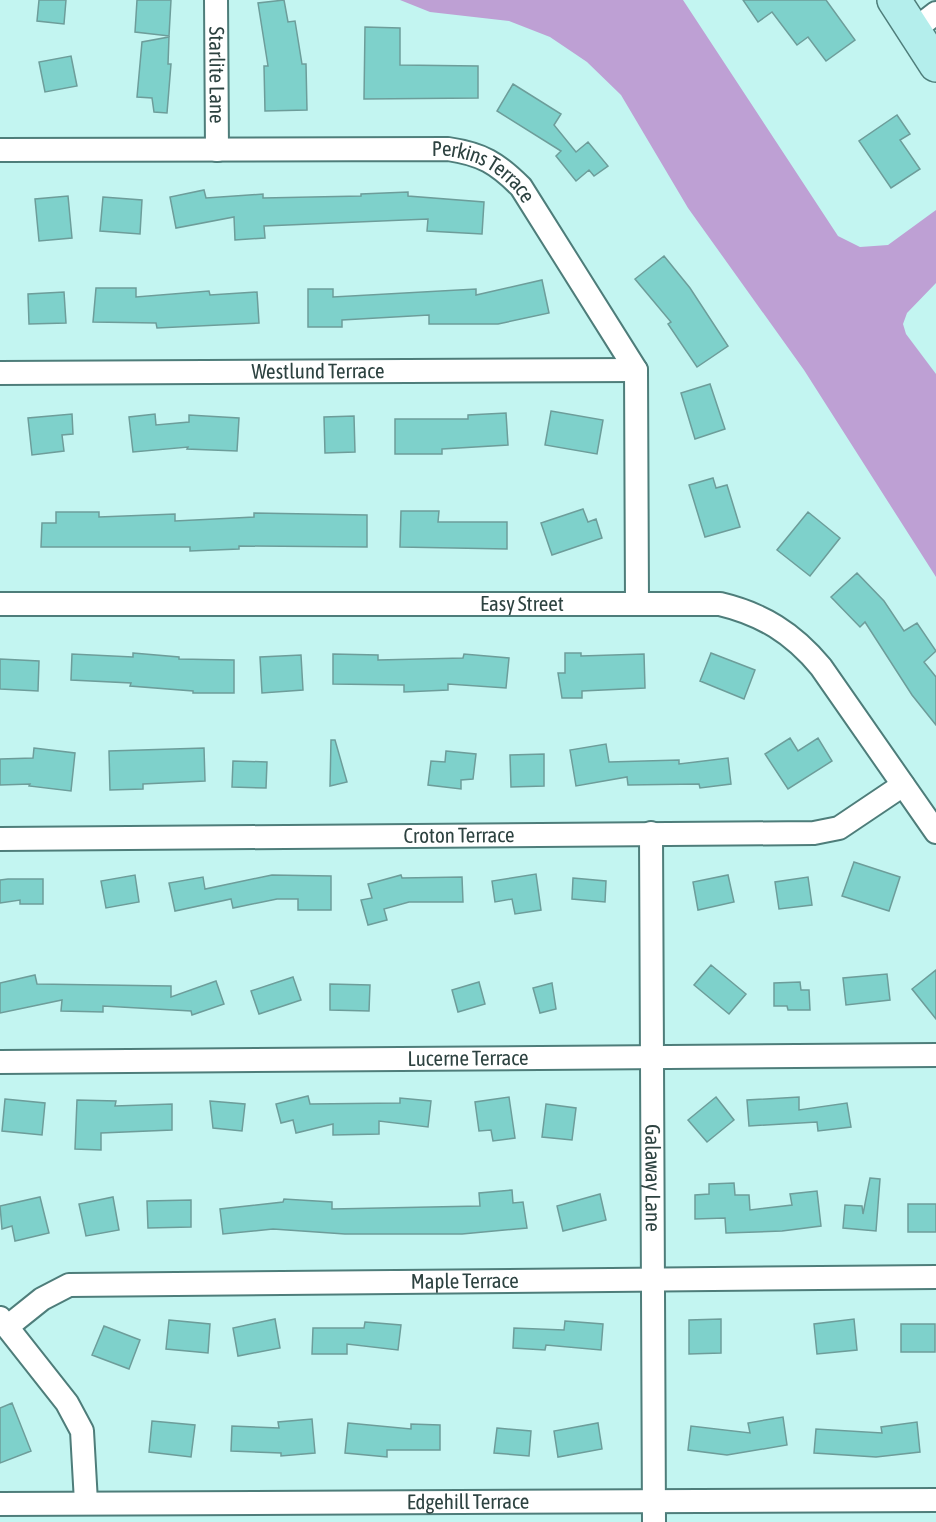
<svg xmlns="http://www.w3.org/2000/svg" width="936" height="1522" font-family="'Asap Condensed',sans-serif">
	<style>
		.water { fill: #bea0d4 }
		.building { fill: #7ed1cb; stroke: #6d9d9a; stroke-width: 1.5 }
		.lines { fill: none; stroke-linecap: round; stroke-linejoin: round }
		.street-casing { stroke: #4e7d7a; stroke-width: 26 }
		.secondary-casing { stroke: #4e7d7a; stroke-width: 36 }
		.street { stroke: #fff; stroke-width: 22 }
		.secondary { stroke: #b4eeec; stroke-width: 33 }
		.labels { text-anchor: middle; stroke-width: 5; stroke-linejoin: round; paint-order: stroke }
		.street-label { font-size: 21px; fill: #2d4240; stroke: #c3f5f1 }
	</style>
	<rect width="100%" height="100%" fill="#c3f5f1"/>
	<path class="water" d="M400,0H683L838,236L860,247L888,245L936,210V283L907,313L903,324L906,334L936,374V577L804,370L688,208L621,95L587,62L550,37L509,21L430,12Z"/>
	<path class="building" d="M39,0H66L64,24L37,21Z
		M137,0H171L169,36L135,32Z
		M284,0L288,22L295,21L302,64H306L307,110L265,111L264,66H268L258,3Z
		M743,0H826L855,40L826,61L808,37L797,45L772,12L758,22Z
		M365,27L400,28V65L478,66V98L364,99Z
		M169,37L168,64H171L167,113L154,112L152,98L137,97L142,42Z
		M71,56L77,86L45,92L39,62Z
		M513,84L561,114L554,125L576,152L588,142L608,166L594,176L589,170L576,181L556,156L561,151L497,111Z
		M897,115L910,134L900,140L920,169L891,188L859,141Z
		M204,190L206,198L263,194V198L361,196V194L408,192V196L484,202L482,234L427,231L428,219L264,226L265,238L235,240L234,217L176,228L170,197Z
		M68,196L72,238L39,241L35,199Z
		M103,197L142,200L140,234L100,231Z
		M664,256L690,288L728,346L697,367L668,324L671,322L635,279Z
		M542,280L549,313L498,324H429V315L342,320V327H308V289H333V297L476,289V295Z
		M96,288H136V297L209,291L210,295L257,292L259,323L157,328L156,323L93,322Z
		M64,292L66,323L29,324L28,294Z
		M710,384L725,429L695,439L681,393Z
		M551,411L603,420L597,454L545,445Z
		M506,413L508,445L442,449V454H395V419H468V415Z
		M72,414L73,434L62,435L64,451L32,455L28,418Z
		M155,414L156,425L189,422V415L239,418L237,451L187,449L188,447L133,452L129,417Z
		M354,416L355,452L325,453L324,417Z
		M713,478L716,488L727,485L740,527L705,537L689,485Z
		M583,509L588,522L596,519L602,538L552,555L541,523Z
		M401,511H439L438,522H507V549L400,547Z
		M56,512H99V517L175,514V521L254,517V513L367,515V547L239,546V549L190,551V547H41L42,523H56Z
		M808,512L840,538L810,576L777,550Z
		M857,573L884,601L904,631L917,623L936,651L924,662L936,677V725L912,695L865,622L860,627L831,597Z
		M133,653L179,657V659L234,660V693H193V691L130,686L131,683L71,680L72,654L133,657Z
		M565,653H581V656L644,654L645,688L582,691V698H562L558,673H565Z
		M711,653L755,670L744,699L700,681Z
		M333,654L378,655V660L463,658L464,654L509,658L506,688L448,684V690L404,692V685L333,684Z
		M301,655L303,690L262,693L260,657Z
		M0,659L39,661L38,691L0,689Z
		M790,738L798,751L818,738L832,761L788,789L765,754Z
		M331,740H335L347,782L330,786Z
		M606,744L609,762L679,760V764L728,758L731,784L700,788L699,784L628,785L627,777L576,786L570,750Z
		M34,748L75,753L71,791L29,786L30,784L0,785V759L33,758Z
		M204,748L205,781L143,784V789L110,790L109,751Z
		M446,751L476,754L473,779L461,780V789L428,785L431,761L445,762Z
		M544,754V786L511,787L510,755Z
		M233,761L267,762L266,788L232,787Z
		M854,862L900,877L889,911L842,896Z
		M536,874L541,910L515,914L512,899L495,902L492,881Z
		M135,875L139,902L106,908L101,881Z
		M272,875L331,876V910H298V899H277L233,908L231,899L175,911L169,883L203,877L205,889Z
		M401,875L402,878L462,877L463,902H409L384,909L387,920L368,925L361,900L372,898L368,884Z
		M728,875L734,902L698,910L693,882Z
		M808,877L812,905L779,909L775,882Z
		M573,878L606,881L605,902L572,899Z
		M8,879H43V904H20V900L0,903V880Z
		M711,965L746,994L729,1014L694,985Z
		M936,970V1019L912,989Z
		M887,974L890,1000L846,1005L843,978Z
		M35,975L37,984L171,986V997L216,981L224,1004L192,1015L191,1011L103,1006V1012L61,1011L62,1000L0,1013V983Z
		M293,977L301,1000L259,1014L251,991Z
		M479,982L485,1004L458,1012L452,990Z
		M800,982L801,990H809L810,1010H788L787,1006H774V983Z
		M552,983L556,1009L540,1013L533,988Z
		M330,984L370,985L369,1011L330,1010Z
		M308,1096L310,1104L400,1103V1098L431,1101L428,1127L379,1121V1134L333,1135V1124L296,1133L293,1120L281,1123L276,1104Z
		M509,1097L515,1138L493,1141L491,1130L479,1131L475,1102Z
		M716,1097L734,1120L707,1142L688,1120Z
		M799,1097V1110L847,1103L851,1127L818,1131L817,1122L749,1126L747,1100Z
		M5,1099L45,1103L42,1135L2,1131Z
		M77,1100L116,1101L115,1106L172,1104V1130L101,1133V1150L75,1149Z
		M210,1101L245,1104L242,1131L213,1128Z
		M546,1104L576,1108L572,1140L542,1137Z
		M870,1178L880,1179L876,1231L843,1228L845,1205L862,1206L863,1214Z
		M734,1183L735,1195H749L750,1210L792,1205L790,1194L817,1191L821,1226L782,1231L726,1233L725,1218L695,1219V1195L709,1194V1184Z
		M512,1190L513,1203L523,1202L527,1228L462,1234H345L273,1229L223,1234L220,1209L283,1202L284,1199L332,1202V1209L480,1206L479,1193Z
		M600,1194L606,1220L563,1231L557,1206Z
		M40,1197L49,1233L15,1241L12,1226L2,1229L0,1206Z
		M113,1197L119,1230L86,1236L79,1204Z
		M191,1200V1227L148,1228L147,1201Z
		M908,1204H936V1232H908Z
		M275,1319L280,1348L238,1356L233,1328Z
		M721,1319V1353L689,1354V1320Z
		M854,1319L857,1350L817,1354L814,1324Z
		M169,1320L210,1324L208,1353L166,1349Z
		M565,1321L603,1324L601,1350L546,1345L545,1350L513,1348L514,1328L564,1330Z
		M365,1322L401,1325L398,1350L347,1344V1354H312L313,1328H364Z
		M901,1324H935V1352H901Z
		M104,1326L140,1340L129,1369L92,1355Z
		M12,1403L31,1451L0,1463V1408Z
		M783,1417L787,1445L727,1455L688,1450L691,1426L750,1433L748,1423Z
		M312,1419L315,1453L281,1456V1453L231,1451L232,1426L279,1428L278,1422Z
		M152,1421L195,1425L191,1457L149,1452Z
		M917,1422L920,1452L876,1457L814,1453L816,1429L882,1433L881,1427Z
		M348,1423L411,1429V1424L440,1425V1450H387V1457L345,1453Z
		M598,1423L602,1449L558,1457L554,1431Z
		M497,1428L531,1431L529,1456L494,1453Z"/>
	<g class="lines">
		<defs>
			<g id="street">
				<path id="s1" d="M216,0L217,150"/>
				<path d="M914,30L936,13"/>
				<path id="s2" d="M0,150L448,149C482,154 497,163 521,187L636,370L637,602"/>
				<path id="s3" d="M0,373L636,370"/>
				<path id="s4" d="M0,604H720C762,614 793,633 821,667L936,832"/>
				<path id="s5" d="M651,833L654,1522"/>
				<path id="s6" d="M0,839L814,833L839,828L903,785"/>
				<path id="s7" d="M0,1062L936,1055"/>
				<path d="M0,1318L67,1403L82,1431L86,1502"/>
				<path id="s8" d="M7,1327L42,1299L69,1285L936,1277"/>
				<path id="s9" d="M0,1504L936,1500"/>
			</g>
			<path id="secondary" d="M894,0L936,65"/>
		</defs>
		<use href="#street" class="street-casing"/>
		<use href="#secondary" class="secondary-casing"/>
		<use href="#street" class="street"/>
		<use href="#secondary" class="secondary"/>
	</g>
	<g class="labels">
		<g class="street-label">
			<text dy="7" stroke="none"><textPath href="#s1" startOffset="75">Starlite Lane</textPath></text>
			<text dy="7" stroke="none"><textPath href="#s2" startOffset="490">Perkins Terrace</textPath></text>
			<text dy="7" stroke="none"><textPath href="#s3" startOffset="318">Westlund Terrace</textPath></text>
			<text dy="7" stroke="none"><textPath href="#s4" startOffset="522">Easy Street</textPath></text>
			<text dy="7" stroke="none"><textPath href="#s6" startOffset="459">Croton Terrace</textPath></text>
			<text dy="7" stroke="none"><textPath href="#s7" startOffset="468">Lucerne Terrace</textPath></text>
			<text dy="7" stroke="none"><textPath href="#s5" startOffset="345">Galaway Lane</textPath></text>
			<text dy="7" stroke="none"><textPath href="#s8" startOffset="471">Maple Terrace</textPath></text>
			<text dy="7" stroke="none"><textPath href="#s9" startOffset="468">Edgehill Terrace</textPath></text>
		</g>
	</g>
</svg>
